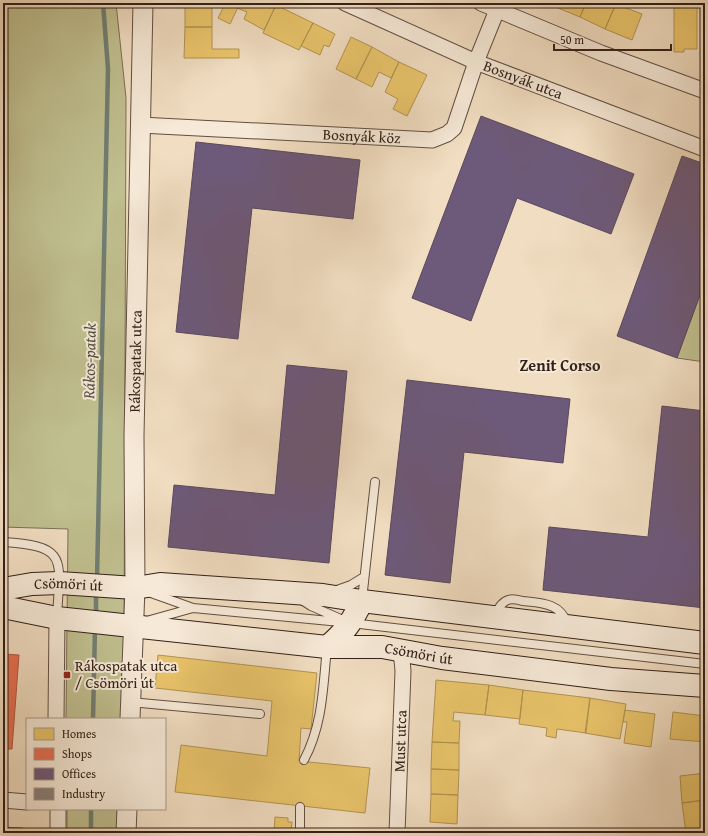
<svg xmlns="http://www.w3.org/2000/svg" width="708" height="836" font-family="'Gentium Book Plus',serif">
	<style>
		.green { fill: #c0bf8f; stroke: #7a7054 }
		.homes { fill: #e9c46a; stroke: #b29351 }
		.shops { fill: #e76f51; stroke: #b15740 }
		.offices { fill: #6d597a; stroke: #5c485d }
		.industry { fill: #8a817c; stroke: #70645e }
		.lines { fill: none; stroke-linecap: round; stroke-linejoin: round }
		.stream { stroke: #717e72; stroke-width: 4.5 }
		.service-casing { stroke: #624f42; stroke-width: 10 }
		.minor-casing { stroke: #624f42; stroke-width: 17 }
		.tertiary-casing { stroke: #624f42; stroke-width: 21 }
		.secondary-casing { stroke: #332018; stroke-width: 24 }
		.service { stroke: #f6e9d7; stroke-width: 8 }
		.minor { stroke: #f6e9d7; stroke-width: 15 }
		.tertiary { stroke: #f6e9d7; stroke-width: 19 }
		.secondary { stroke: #f6e9d7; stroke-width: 22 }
		.poi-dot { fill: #8f2418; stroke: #f6e9d7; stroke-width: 1.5 }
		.labels { text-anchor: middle; stroke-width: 4; stroke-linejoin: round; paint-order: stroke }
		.street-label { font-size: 15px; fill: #332018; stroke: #f6e9d7 }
		.poi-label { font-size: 15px; fill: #332018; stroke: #f6e9d7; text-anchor: start }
		.water-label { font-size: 16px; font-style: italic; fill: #524f45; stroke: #f6e9d7 }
		.neighbourhood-label { font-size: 16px; font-weight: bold; fill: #332018; stroke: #f6e9d7 }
	</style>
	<rect width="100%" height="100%" fill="#f1ddc1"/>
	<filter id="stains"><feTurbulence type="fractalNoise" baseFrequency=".005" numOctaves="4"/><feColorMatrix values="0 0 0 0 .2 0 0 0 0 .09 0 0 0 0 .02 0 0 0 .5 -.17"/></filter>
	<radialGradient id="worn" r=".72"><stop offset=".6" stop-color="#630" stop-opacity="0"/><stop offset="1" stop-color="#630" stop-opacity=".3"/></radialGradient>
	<path class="green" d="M3,3H116L126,98L124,647L122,719H66L68,529L3,527Z
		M705,281V362L677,358Z
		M67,809H119L118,833H67Z"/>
	<path class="homes" d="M219,3H240L230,24L218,18L224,6Z
		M240,3H272L276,5L264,30L244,19L247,12L237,8Z
		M554,3H586L580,17L553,6Z
		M586,3H616L605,29L580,17Z
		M212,4V27H185V5Z
		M616,4L642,14L632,40L605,29Z
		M276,5L313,23L299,50L263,33Z
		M674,5H697V49H684V52H674Z
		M313,23L335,34L329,47L324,45L320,55L301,46Z
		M185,27H212V49H239V58H184Z
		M351,37L372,47L356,79L336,69Z
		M372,47L399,62L391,78L379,72L372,87L356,79Z
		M399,62L427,75L407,116L393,109L398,99L385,92Z
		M158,655L317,673L311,729L301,728L299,761L370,768L365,813L175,792L181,745L267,756L272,701L155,688Z
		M436,680L489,685L485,715L454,712L453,721H460L459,743L432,742Z
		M489,685L523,690L520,719L485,715Z
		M523,690L590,698L586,733L557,729L556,738L546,736L547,728L519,724Z
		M590,698L626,704L620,739L585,733Z
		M625,710L655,714L651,747L624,743L627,722H623Z
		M673,712L705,716V742L670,739Z
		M432,742L459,743V770L431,769Z
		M431,769L459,770L458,795L431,794Z
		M705,773V800L682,803L680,776Z
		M431,794L458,795L457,824L430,822Z
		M705,800V833H686L682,803Z
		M275,817L288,818V822H292L291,833H274Z
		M167,831L204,833H167Z"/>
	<path class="shops" d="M3,654L19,655L12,749H3Z"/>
	<path class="offices" d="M481,116L634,174L611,234L517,198L471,321L412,298Z
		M196,142L360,160L353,219L252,208L238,339L176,332Z
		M682,156L705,164V281L677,358L617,336Z
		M287,365L347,371L329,563L168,547L174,485L275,495Z
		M407,380L570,399L563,463L464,452L450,583L385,575Z
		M662,406L705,411V608L543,590L549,527L648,537Z"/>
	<path class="industry" d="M3,827L23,828V833H3Z"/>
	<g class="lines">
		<path class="stream" d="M97,579L108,69L103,3
			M96,617V590
			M93,719L95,628
			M91,833V809"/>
		<defs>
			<path id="service" d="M3,542C69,546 60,559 57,617
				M334,591L351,585L364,577
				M151,593L193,608L351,623L705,664
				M300,599L311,606L343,620
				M362,600L375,482
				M494,616C498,610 501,602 508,600C512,598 519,600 523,601C541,603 560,603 567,623
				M150,620L193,608
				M130,702L260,714
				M304,760C323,724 323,687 327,647
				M300,833V807"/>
			<g id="minor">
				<path id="s1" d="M345,3L476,62L705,149"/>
				<path d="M481,3L601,53L705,91"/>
				<path id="s2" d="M140,125L432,140L447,134L454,128L476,62L497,10"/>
				<path d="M56,719L57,618"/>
				<path d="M3,800L27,802"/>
				<path d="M58,833V809"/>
				<path id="s3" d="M397,833L403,671L402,660L398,649"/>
			</g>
			<g id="tertiary">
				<path id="s4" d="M130,719L135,588L134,436L143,3"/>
				<path d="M126,833L127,809"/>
			</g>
			<g id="secondary">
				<path id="s5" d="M3,589L32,584L59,583L135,588L160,584L323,595L362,601L705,643"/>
				<path id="s6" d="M3,607L57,618L327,647H382L442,658L611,679L705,686"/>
				<path d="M327,647C345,632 352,622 362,601"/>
			</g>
		</defs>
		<use href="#service" class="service-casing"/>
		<use href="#minor" class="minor-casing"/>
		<use href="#tertiary" class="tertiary-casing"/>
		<use href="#secondary" class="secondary-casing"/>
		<use href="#service" class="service"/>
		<use href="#minor" class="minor"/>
		<use href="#tertiary" class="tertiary"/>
		<use href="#secondary" class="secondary"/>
	</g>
	<rect class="poi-dot" x="63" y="671" width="8" height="8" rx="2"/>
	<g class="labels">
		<g class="street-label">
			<text dy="5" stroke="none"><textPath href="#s1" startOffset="194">Bosnyák utca</textPath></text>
			<text dy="5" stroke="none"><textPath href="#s2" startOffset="222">Bosnyák köz</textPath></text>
			<text dy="5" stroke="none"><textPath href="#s4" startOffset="358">Rákospatak utca</textPath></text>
			<text dy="5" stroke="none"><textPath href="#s5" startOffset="66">Csömöri út</textPath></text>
			<text dy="5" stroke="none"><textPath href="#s6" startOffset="419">Csömöri út</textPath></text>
			<text dy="5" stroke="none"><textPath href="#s3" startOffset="92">Must utca</textPath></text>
		</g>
		<g class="poi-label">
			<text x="75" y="671">Rákospatak utca<tspan x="75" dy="17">/ Csömöri út</tspan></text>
		</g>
		<g class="water-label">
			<text transform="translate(89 361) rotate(-89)" y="6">Rákos-patak</text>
		</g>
		<g class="neighbourhood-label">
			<text x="560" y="371">Zenit Corso</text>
		</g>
	</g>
	<rect width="708" height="836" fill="none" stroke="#f1ddc1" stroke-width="16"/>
	<rect x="4" y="4" width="700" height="828" fill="none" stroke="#332018" stroke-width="2"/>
	<rect x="8" y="8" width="692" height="820" fill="none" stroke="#332018"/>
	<rect x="26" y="718" width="140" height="92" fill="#f6e9d7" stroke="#a8998b"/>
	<rect x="34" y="728" width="20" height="12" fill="#e9c46a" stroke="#a8998b"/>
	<text x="62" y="738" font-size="12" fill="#332018">Homes</text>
	<rect x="34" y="748" width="20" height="12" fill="#e76f51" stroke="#a8998b"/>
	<text x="62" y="758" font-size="12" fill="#332018">Shops</text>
	<rect x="34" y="768" width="20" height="12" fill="#6d597a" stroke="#a8998b"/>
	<text x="62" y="778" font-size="12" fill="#332018">Offices</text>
	<rect x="34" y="788" width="20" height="12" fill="#8a817c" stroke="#a8998b"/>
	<text x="62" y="798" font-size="12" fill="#332018">Industry</text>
	<path d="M554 44v6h117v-6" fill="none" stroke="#332018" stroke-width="2"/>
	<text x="560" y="44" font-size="12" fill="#332018" stroke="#f6e9d7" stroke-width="3" paint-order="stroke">50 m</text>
	<rect width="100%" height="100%" filter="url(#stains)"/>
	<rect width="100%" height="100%" fill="url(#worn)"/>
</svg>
